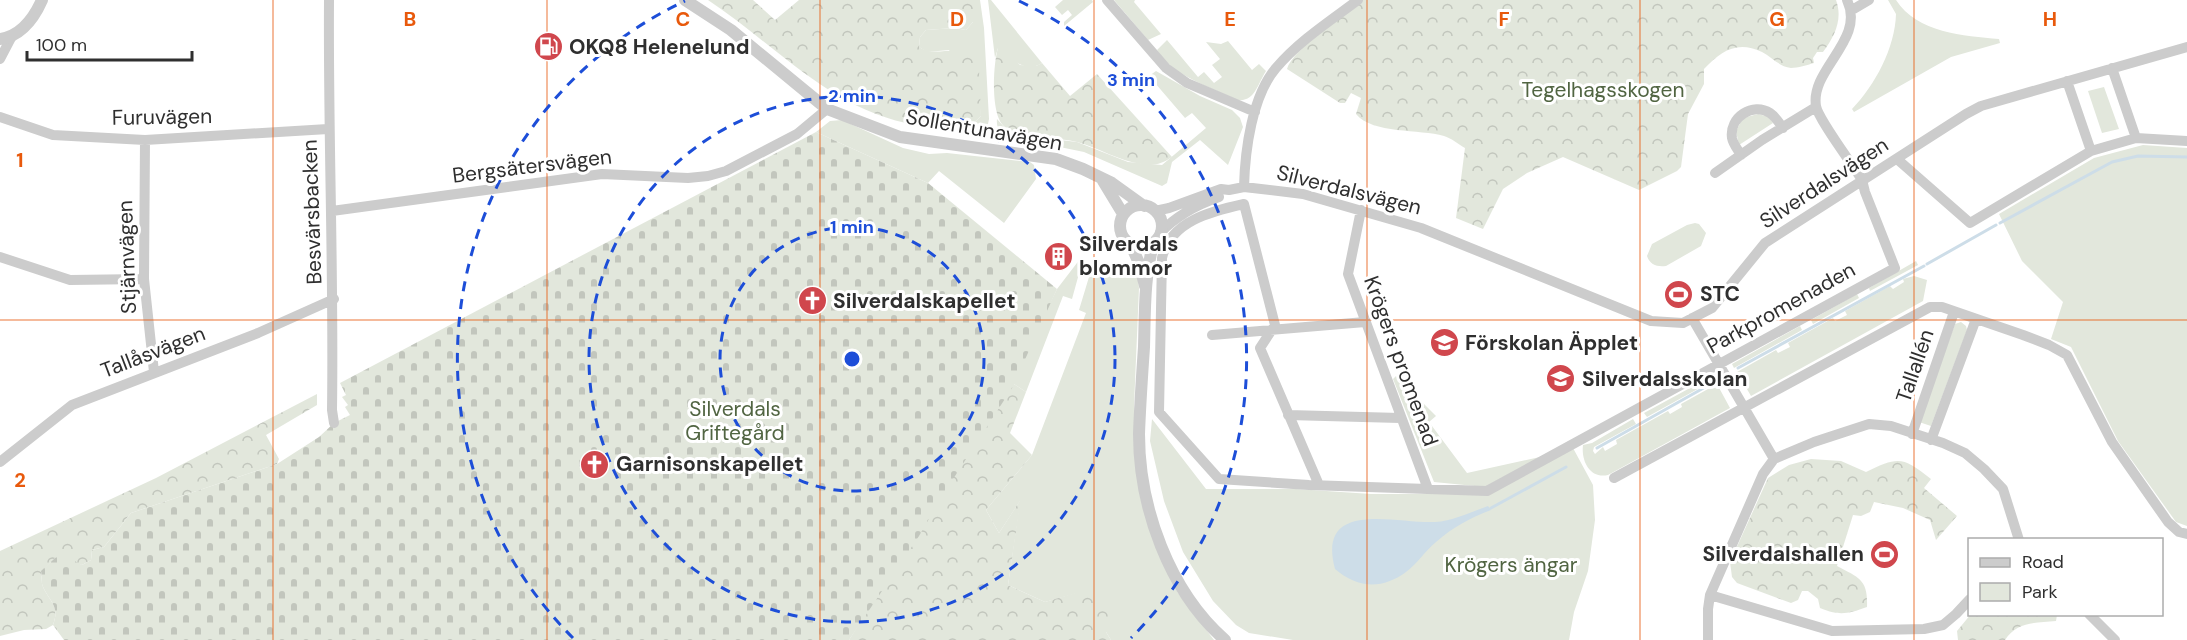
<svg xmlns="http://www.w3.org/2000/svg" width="2187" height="640" font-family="'DM Sans',sans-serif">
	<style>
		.green { fill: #e2e7dc }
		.forest { fill: url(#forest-crowns) }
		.cemetery { fill: url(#cemetery-stones) }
		.water { fill: #cddde8 }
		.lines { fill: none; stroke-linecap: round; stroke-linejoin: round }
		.stream { stroke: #cddde8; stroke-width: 3 }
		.minor { stroke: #ccc; stroke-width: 10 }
		.tertiary { stroke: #ccc; stroke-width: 12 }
		.grid { fill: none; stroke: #e8590c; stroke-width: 1.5; stroke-opacity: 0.55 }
		.ring { fill: none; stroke: #1d4ed8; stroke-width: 3; stroke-dasharray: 10 8 }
		.labels { text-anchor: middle; stroke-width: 6; stroke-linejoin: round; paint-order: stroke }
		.poi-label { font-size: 21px; font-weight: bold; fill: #2f2f2f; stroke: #fff; text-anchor: start }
		.park-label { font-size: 21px; fill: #516542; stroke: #fff }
		.street-label { font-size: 21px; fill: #2f2f2f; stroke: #fff }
		.grid-label { font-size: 20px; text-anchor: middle; font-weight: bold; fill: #e8590c; stroke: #fff; stroke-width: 6; stroke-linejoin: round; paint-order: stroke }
		.centre { fill: #1d4ed8; stroke: #fff; stroke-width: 3 }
		.ring-label { font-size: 18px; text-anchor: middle; font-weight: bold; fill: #1d4ed8; stroke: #fff; stroke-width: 6; stroke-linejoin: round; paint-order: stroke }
	</style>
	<defs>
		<pattern id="forest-crowns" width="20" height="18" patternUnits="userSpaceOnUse" patternTransform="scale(1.5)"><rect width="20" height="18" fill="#e2e7dc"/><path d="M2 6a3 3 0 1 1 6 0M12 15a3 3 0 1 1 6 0" fill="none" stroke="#c2c6bd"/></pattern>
		<pattern id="cemetery-stones" width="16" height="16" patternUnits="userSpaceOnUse" patternTransform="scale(1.5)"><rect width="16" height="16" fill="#e2e7dc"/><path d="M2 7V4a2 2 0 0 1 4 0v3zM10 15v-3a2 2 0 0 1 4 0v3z" fill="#c2c6bd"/></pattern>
	</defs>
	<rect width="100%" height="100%" fill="#fff"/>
	<path class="green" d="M973,0H980L984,28L989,119L988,124L981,129L970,127L981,116L979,101L949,50L927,52L919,47L920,37L926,30L954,28L966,30L973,22Z
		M988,0H991L1042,63C1025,74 1012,59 998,48L995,58Z
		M1063,0H1092L1093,2L1064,26V22L1072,15L1068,10L1062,15L1055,7Z
		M1114,0H1135L1134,2L1161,34L1148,40Z
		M1888,0H1896C1917,33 1964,36 1999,39L2000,43L1951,57L1854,112L1852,109C1875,85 1895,48 1896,14Z
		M1167,40L1198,77L1204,72L1214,83L1222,77L1212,65L1220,59L1206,42L1221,44L1228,41L1252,70L1259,64L1266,71C1258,83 1255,102 1238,100C1214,89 1171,75 1157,50Z
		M1156,71L1200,96L1232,110L1240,118L1243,127L1228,165L1200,140L1172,162L1167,183L1162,186L1084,152L1006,136C999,133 996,126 997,119L1005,128L1027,136L1077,142L1128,162L1162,165L1206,128L1192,113L1185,118L1149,76Z
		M2104,87L2119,129L2102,133L2088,91Z
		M1758,114L1769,117L1773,123L1739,145L1736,131L1743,118Z
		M842,120L903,148L929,154L947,153L1030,162L1034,165L1036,179L1004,223L939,171L928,183L816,132L830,121Z
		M2143,145L2187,148V526L2176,522L2118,441L2071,347L2051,339L2063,302L2022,261L1999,214L2094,158Z
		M1695,223L1699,224L1706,233L1701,246L1666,266C1657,267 1650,265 1647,256L1652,244L1687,225Z
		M1080,259H1083L1072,299L1063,296L1026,392L1011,382L1057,289Z
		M1916,261L1918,265L1870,291L1869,288Z
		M1136,267L1139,288L1134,406L1135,442L1163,564L1178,593L1214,640H1111L1106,632L1092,589L1045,602L1008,585L1020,501L999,533L986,510L1032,455L1086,313L1079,310L1089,277L1118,268Z
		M1914,276L1927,280L1923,301L1751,396L1737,372L1776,350L1778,353L1790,347L1788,343L1833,318L1835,321L1847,315L1845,311L1890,286L1893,289L1904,282L1903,279Z
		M1857,294L1859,298L1813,324L1811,320Z
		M1961,322L1966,326L1967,330L1931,426L1919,422L1955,324Z
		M1800,326L1802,330L1734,368L1732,364Z
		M1396,376L1436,416L1429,422L1467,473L1540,457L1485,487L1434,482L1393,379Z
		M1712,376L1714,380L1647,417L1644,413Z
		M1717,384L1730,408L1608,475C1590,479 1581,461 1583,445L1592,443L1633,419L1636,424L1594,447L1593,451L1595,454L1603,447L1605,451L1617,444L1616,440L1668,411L1670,414L1682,407L1681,404Z
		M1152,419L1206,489H1296L1371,494H1488L1573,448L1593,485L1595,520L1588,571L1574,612L1569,640H1293L1249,633L1236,625L1213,601L1183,552L1164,501L1150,441Z"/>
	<path class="forest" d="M708,0H753L775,20L799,0H973V22L966,30L954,28L926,30L920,37L919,47C937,59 955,42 976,57L979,69L981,116L970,127C949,126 926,127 906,123C827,106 773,43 708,0Z
		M1362,0H1836C1843,19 1835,36 1823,52H1817L1813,58L1814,63C1807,65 1798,68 1791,68C1778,66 1772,57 1762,52C1737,40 1721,51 1704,69V84L1688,114L1681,167L1677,171L1639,190L1563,157L1527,173L1503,189L1483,229L1456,218L1465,148C1458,144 1451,138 1444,136C1420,129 1372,134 1356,114L1361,98L1351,93L1345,103H1340L1287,69C1292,50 1345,14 1362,0Z
		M1003,47L1020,65L1036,66L1042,63L1070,96L1097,74L1172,157C1162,164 1154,166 1142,164C1119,161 1099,148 1077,142C1055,136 1024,141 1005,127C990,117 993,64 998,48Z
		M1011,382L1026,392L1010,433L1032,455L986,510L999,533L1021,499L1008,585L1045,602L1092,588L1110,614L1106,632L1111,640H849Z
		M317,394V405L266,435L279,459L277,464L131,513L104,547L92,550L91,560L82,565L55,558L41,572C42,577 41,582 43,587C50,602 60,606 53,625L46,629L24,630L0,636V551L156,478Z
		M1811,459L1841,461L1866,472C1899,456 1903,457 1931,479L1924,488L1957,516L1936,540L1930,520L1903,508L1874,502L1870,512L1861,516L1853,515L1837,566C1860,578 1868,580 1867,607C1848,614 1839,616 1820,608L1818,599L1808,591H1802L1798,600L1791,603L1737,583L1732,577L1730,562L1768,478L1789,465Z
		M1971,614H2057V615L2056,621C2036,623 2017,621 2005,640H1958L1957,631Z"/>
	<path class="cemetery" d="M816,132L928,183L1057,289L1012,388L944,493L919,536L849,640H64L53,625C60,606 50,602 43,587C41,582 42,577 41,571L55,558L68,553L76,562L82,565L91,560L92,550L104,547L131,513L277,464L319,437L334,423L350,415L345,407L348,405L342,397L346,395L340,383Z"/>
	<path class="water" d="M1488,506L1491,510C1470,518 1453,527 1436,542C1425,551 1418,563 1406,572C1382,590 1357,588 1335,569C1316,498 1397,524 1435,522C1453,521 1471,512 1488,506Z"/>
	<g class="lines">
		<path class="stream" d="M2000,223L2112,162L2138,156L2187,157
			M1927,264L1996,225
			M1738,368L1924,266
			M1597,448L1716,381
			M1491,508L1566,467"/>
		<path class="minor" d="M329,0C328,137 334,273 332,410L334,423
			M1107,0L1166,68L1187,83L1255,112
			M1852,10L1869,0
			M0,59L11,38
			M2112,68L2136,138
			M2067,81L2091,151
			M0,117L53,135L145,140L328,129
			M145,140L144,279L154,372
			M1741,155C1738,150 1733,144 1732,138C1729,117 1753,102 1770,113C1776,117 1779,123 1783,128
			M1897,159L1970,223L2091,151L2136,138L2187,141
			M1715,173L1762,140L1816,107
			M1244,187C1245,150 1252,96 1276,68C1299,41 1330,21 1358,0
			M1361,210L1348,274L1428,489
			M332,211L602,174L688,178L708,176L726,171L797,134L827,109
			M1155,211L1169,208L1221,189L1229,190L1244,187L1303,194L1421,228L1651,321L1683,323L1712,308L1765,243L1966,114L1981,106L2187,47
			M1160,233C1177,215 1196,205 1219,197
			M0,257L70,280L144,279
			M1692,318L1774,459
			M1212,335L1365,322
			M1288,415L1400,418
			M1912,434L1954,312
			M1931,440L1976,319
			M0,462L72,405L258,333L334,299
			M1614,478L1930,307H1942L2023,335L2049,345L2067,355L2112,442L2168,522L2179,532L2187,534
			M1319,485L1260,348L1275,325L1244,204C1212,211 1170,221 1162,258L1159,412L1219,479L1309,485L1487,491L1895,268L1865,192L1862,180C1853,165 1818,119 1816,106C1810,69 1866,40 1847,0
			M1710,595L1832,631L1924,629L1943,625L1956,614L1970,599
			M2089,614L2115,640
			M1708,640V609L1710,595L1763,474L1774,459L1814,442L1869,424L1891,426L1943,443L1965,453L1984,469L2003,489L2019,540"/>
		<path class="tertiary" d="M685,0L731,30L827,109L900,137L1056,159L1083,169L1112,183L1144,206
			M0,39C21,36 34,18 42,0
			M1103,181L1123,214
			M1120 226a21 21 0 1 1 42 0a21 21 0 1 1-42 0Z
			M1154,242C1144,275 1145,312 1144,347C1142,376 1140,405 1139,434C1139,507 1169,591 1225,640
			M1131,245L1139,263L1145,286"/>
	</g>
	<path class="grid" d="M273,0V640M547,0V640M820,0V640M1094,0V640M1367,0V640M1640,0V640M1914,0V640M0,320H2187"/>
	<g class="ring">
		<circle cx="852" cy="359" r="132"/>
		<circle cx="852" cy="359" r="263"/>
		<path d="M573 638A395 395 0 0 1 685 1M1019 1A395 395 0 0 1 1131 638"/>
	</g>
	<defs>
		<symbol id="fuel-disc" viewBox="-11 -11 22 22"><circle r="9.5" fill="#d0474d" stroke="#fff"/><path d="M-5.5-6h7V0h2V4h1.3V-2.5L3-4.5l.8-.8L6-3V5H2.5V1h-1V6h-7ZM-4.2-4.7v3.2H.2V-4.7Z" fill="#fff"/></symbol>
		<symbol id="building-disc" viewBox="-11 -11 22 22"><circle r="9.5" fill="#d0474d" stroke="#fff"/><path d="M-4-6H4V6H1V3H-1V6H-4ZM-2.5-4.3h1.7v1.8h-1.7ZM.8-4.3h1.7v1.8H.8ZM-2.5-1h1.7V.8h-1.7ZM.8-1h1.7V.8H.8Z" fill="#fff"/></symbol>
		<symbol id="stadium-disc" viewBox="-11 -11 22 22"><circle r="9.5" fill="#d0474d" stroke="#fff"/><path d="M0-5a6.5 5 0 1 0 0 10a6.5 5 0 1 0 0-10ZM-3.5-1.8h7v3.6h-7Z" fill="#fff"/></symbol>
		<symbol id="church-disc" viewBox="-11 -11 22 22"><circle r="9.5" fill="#d0474d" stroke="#fff"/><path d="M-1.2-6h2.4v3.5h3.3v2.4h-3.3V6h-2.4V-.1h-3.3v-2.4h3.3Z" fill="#fff"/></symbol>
		<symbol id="school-disc" viewBox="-11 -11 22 22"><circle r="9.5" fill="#d0474d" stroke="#fff"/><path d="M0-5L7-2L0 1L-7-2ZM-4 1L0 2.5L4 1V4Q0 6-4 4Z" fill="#fff"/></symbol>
	</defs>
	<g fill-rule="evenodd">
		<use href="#fuel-disc" x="532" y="30" width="33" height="33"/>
		<use href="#building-disc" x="1042" y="240" width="33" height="33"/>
		<use href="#stadium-disc" x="1662" y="278" width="33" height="33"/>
		<use href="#church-disc" x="796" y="284" width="33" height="33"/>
		<use href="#school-disc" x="1428" y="326" width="33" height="33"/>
		<use href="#school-disc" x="1544" y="362" width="33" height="33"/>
		<use href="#church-disc" x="578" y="448" width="33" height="33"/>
		<use href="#stadium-disc" x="1868" y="538" width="33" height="33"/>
	</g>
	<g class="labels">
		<g class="poi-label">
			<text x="569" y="54">OKQ8 Helenelund</text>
			<text x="1079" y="251">Silverdals<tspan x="1079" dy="24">blommor</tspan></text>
			<text x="1700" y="301">STC</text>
			<text x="833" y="308">Silverdalskapellet</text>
			<text x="1465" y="350">Förskolan Äpplet</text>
			<text x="1582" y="386">Silverdalsskolan</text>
			<text x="616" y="471">Garnisonskapellet</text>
			<text x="1864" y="561" text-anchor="end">Silverdalshallen</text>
		</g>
		<g class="park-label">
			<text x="1603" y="97">Tegelhagsskogen</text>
			<text x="735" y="416">Silverdals<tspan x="735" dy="24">Griftegård</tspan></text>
			<text x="1511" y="572">Krögers ängar</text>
		</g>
		<g class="street-label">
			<text transform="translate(162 117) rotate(-1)" y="7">Furuvägen</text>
			<text transform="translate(984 130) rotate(10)" y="7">Sollentunavägen</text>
			<text transform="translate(532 166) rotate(-7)" y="7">Bergsätersvägen</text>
			<text transform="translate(1824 183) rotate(-33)" y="7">Silverdalsvägen</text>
			<text transform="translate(1349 190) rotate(14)" y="7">Silverdalsvägen</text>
			<text transform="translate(312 212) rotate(-92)" y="7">Besvärsbacken</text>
			<text transform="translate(127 257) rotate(-92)" y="7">Stjärnvägen</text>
			<text transform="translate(1781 308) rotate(-29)" y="7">Parkpromenaden</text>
			<text transform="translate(153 352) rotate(-21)" y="7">Tallåsvägen</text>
			<text transform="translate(1401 361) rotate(70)" y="7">Krögers promenad</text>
			<text transform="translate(1915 366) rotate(-71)" y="7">Tallallén</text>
		</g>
	</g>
	<g class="grid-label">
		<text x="410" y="26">B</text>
		<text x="683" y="26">C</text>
		<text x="957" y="26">D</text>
		<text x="1230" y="26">E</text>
		<text x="1504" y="26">F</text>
		<text x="1777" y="26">G</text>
		<text x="2050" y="26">H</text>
		<text x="20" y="167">1</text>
		<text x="20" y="487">2</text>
	</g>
	<circle cx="852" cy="359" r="9" class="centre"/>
	<g class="ring-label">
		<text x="1131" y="86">3 min</text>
		<text x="852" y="102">2 min</text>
		<text x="852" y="233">1 min</text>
	</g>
	<rect x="1968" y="538" width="195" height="78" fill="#ffffff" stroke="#acacac" stroke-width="1.5"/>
	<rect x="1980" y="558" width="30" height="9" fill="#cccccc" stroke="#acacac" stroke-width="1.5"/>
	<text x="2022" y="568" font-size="18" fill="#2f2f2f">Road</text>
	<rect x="1980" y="583" width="30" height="18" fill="#e2e7dc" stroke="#acacac" stroke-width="1.5"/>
	<text x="2022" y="598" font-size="18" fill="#2f2f2f">Park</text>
	<path d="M27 51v9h165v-9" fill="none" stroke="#2f2f2f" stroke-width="3"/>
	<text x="36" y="51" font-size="18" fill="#2f2f2f" stroke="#ffffff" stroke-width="4.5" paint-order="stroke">100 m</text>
</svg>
